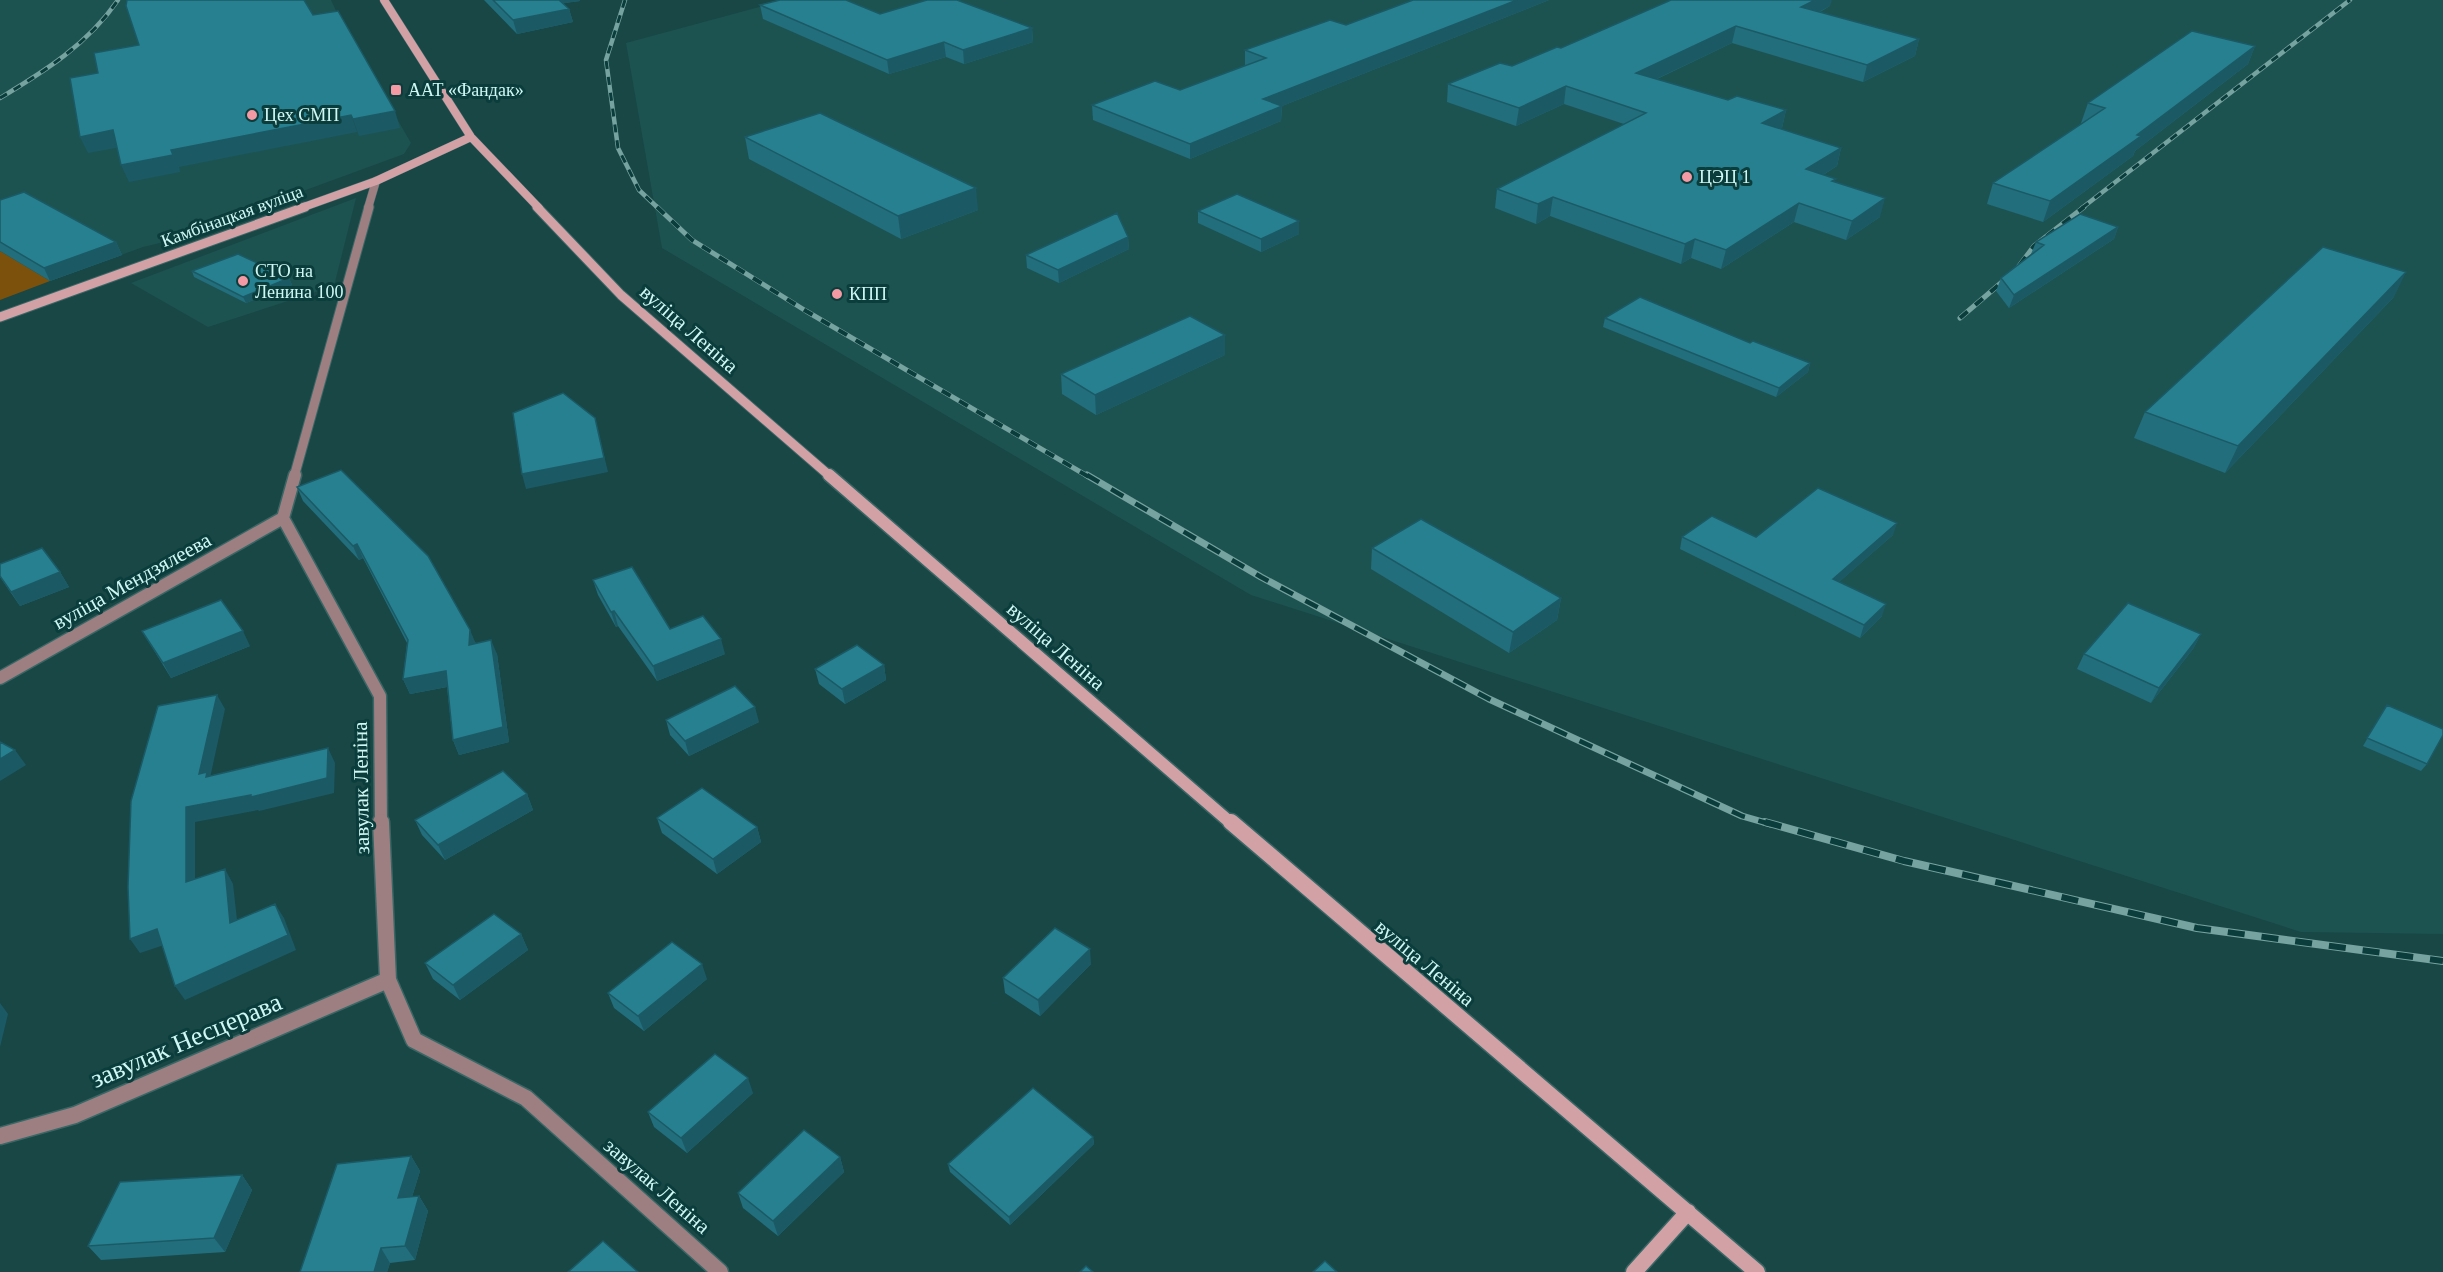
<svg xmlns="http://www.w3.org/2000/svg" width="2443" height="1272" font-family="Georgia,serif">
	<style>
		.built { fill: #1c5351 }
		.green { fill: #7c510c }
		.lines { fill: none; stroke-linecap: round; stroke-linejoin: round }
		.street-far3-casing { stroke: #396766; stroke-width: 9 }
		.street-far2-casing { stroke: #396766; stroke-width: 11 }
		.street-far1-casing { stroke: #396766; stroke-width: 15 }
		.street-casing { stroke: #396766; stroke-width: 19 }
		.secondary-far3-casing { stroke: #396766; stroke-width: 9 }
		.secondary-far2-casing { stroke: #396766; stroke-width: 11 }
		.secondary-far1-casing { stroke: #396766; stroke-width: 15 }
		.secondary-casing { stroke: #396766; stroke-width: 19 }
		.street-far3 { stroke: #9d7e81; stroke-width: 8 }
		.street-far2 { stroke: #9d7e81; stroke-width: 9 }
		.street-far1 { stroke: #9d7e81; stroke-width: 12 }
		.street { stroke: #9d7e81; stroke-width: 16 }
		.secondary-far3 { stroke: #d1a1a6; stroke-width: 8 }
		.secondary-far2 { stroke: #d1a1a6; stroke-width: 9 }
		.secondary-far1 { stroke: #d1a1a6; stroke-width: 12 }
		.secondary { stroke: #d1a1a6; stroke-width: 16 }
		.rail-far3-casing { stroke: #76a2a0; stroke-width: 4.5 }
		.rail-far2-casing { stroke: #76a2a0; stroke-width: 5 }
		.rail-far1-casing { stroke: #76a2a0; stroke-width: 7 }
		.rail-casing { stroke: #76a2a0; stroke-width: 8 }
		.rail-far3 { stroke: #0a3d3b; stroke-width: 3; stroke-dasharray: 8; stroke-linecap: butt }
		.rail-far2 { stroke: #0a3d3b; stroke-width: 4; stroke-dasharray: 10; stroke-linecap: butt }
		.rail-far1 { stroke: #0a3d3b; stroke-width: 4.5; stroke-dasharray: 14; stroke-linecap: butt }
		.rail { stroke: #0a3d3b; stroke-width: 6; stroke-dasharray: 17; stroke-linecap: butt }
		.wall { fill: #226e7c }
		.shaded-wall { fill: #1b5a65 }
		.building { fill: #278090; stroke: #1b5a65; stroke-width: 1.5 }
		.poi-dot { fill: #f49aa5; stroke: #0a3d3b; stroke-width: 2 }
		.labels { text-anchor: middle; stroke-width: 6; stroke-linejoin: round; paint-order: stroke }
		.far-poi-label { font-size: 18px; fill: #cff8f5; stroke: #0a3d3b; text-anchor: start }
		.far-street-label { font-size: 18px; fill: #cff8f5; stroke: #0a3d3b }
		.street-label { font-size: 21px; fill: #cff8f5; stroke: #0a3d3b }
		.near-street-label { font-size: 26px; fill: #cff8f5; stroke: #0a3d3b }
	</style>
	<rect width="100%" height="100%" fill="#184746"/>
	<path class="built" d="M0,0H331L343,26L411,143L404,154L164,242L143,247L50,281L0,251Z
		M785,0H2443V934L2301,932L1251,595L662,248L626,43Z
		M356,198L334,286L208,327L131,283Z"/>
	<path class="green" d="M0,251L50,281L0,300Z"/>
	<g class="lines">
		<defs>
			<path id="street-far3" d="M368,208L376,181"/>
			<path id="street-far2" d="M294,477L369,207"/>
			<path id="street-far1" d="M295,475L283,518L380,696L381,824
				M0,678L283,518"/>
			<path id="street" d="M381,822L388,980L414,1040L526,1098L720,1272
				M0,1136L75,1115L388,980"/>
			<path id="secondary-far3" d="M384,0L471,137L539,208
				M301,208L376,181L471,137"/>
			<path id="secondary-far2" d="M537,207L621,295L831,477
				M0,317L305,207"/>
			<path id="secondary-far1" d="M829,475L1232,824"/>
			<path id="secondary" d="M1231,822L1757,1272
				M1634,1272L1688,1212"/>
		</defs>
		<use href="#street-far3" class="street-far3-casing"/>
		<use href="#street-far2" class="street-far2-casing"/>
		<use href="#street-far1" class="street-far1-casing"/>
		<use href="#street" class="street-casing"/>
		<use href="#secondary-far3" class="secondary-far3-casing"/>
		<use href="#secondary-far2" class="secondary-far2-casing"/>
		<use href="#secondary-far1" class="secondary-far1-casing"/>
		<use href="#secondary" class="secondary-casing"/>
		<use href="#street-far3" class="street-far3"/>
		<use href="#street-far2" class="street-far2"/>
		<use href="#street-far1" class="street-far1"/>
		<use href="#street" class="street"/>
		<use href="#secondary-far3" class="secondary-far3"/>
		<use href="#secondary-far2" class="secondary-far2"/>
		<use href="#secondary-far1" class="secondary-far1"/>
		<use href="#secondary" class="secondary"/>
		<defs>
			<path id="rail-far3" d="M625,0L606,60L618,148L639,190L658,208
				M0,98C45,71 88,44 118,0
				M2082,208L2350,0"/>
			<path id="rail-far2" d="M657,207L692,240L806,311L1089,477
				M1960,318L2016,270L2034,246L2084,207"/>
			<path id="rail-far1" d="M1087,475L1261,577L1489,699L1742,816L1770,824"/>
			<path id="rail" d="M1765,822L1904,861L2197,928L2443,961"/>
		</defs>
		<use href="#rail-far3" class="rail-far3-casing"/>
		<use href="#rail-far2" class="rail-far2-casing"/>
		<use href="#rail-far1" class="rail-far1-casing"/>
		<use href="#rail" class="rail-casing"/>
		<use href="#rail-far3" class="rail-far3"/>
		<use href="#rail-far2" class="rail-far2"/>
		<use href="#rail-far1" class="rail-far1"/>
		<use href="#rail" class="rail"/>
	</g>
	<path class="wall" d="M484,0H580V1L563,3L569,9L573,22L517,34Z
		M1413,0H1549L1282,106L1281,121L1190,159L1093,120L1092,105L1180,90L1246,65H1245V50L1346,25Z
		M760,5L880,14L1032,28L1033,42L964,64L946,57L889,74L763,19Z
		M1830,6L1820,12L1919,39L1915,56L1863,82L1732,43L1657,79L1728,100L1786,110L1782,128L1780,129L1841,148L1837,166L1823,175L1835,182L1880,217L1846,240L1794,222L1721,269L1691,258L1681,264L1550,216L1536,224L1495,208L1497,189L1624,124L1564,104L1516,126L1447,102L1448,84L1512,66L1561,48Z
		M2255,46L2248,64L2135,151L2133,156L2043,222L1987,204L1993,183L2082,123H2081L2088,103Z
		M745,137L978,210L901,239L749,159Z
		M0,200L116,242L122,255L50,281L0,251Z
		M1198,211L1299,234L1261,252L1198,223Z
		M2118,227L2114,239L2009,308L1996,291L2001,278L2031,254L2036,242Z
		M1128,237L1129,249L1059,283L1027,268L1026,255Z
		M192,271L289,278L292,285L246,303L194,277Z
		M2394,297L2225,473L2134,438L2145,412Z
		M1605,318L1750,343L1810,363L1808,372L1776,397L1603,327Z
		M1225,355L1096,415L1062,394L1061,374Z
		M297,487L476,643L497,654L509,742L459,755L453,740L447,687L410,694L403,679L407,643L363,558L359,560L303,501Z
		M1893,535L1839,582L1882,616L1860,638L1680,549L1682,537H1756Z
		M1372,548L1561,598L1557,620L1509,653L1371,569Z
		M0,564L60,572L69,587L20,606L0,577Z
		M593,580L670,629L725,654L657,681L618,626L616,627L598,595Z
		M142,631L250,646L171,678Z
		M2201,634L2193,649L2151,703L2077,669L2084,654Z
		M884,665L886,680L845,704L819,684L815,669Z
		M2387,705L2427,764L2421,771L2363,746Z
		M666,720L759,722L689,756L670,735Z
		M527,794L533,810L445,860L422,835L415,820Z
		M657,818L757,827L761,842L717,874L662,833Z
		M521,934L528,950L460,1000L433,979L425,963Z
		M1091,964L1040,1016L1005,993L1003,978Z
		M707,979L644,1031L614,1008L608,993Z
		M753,1093L687,1153L654,1127L648,1112Z
		M1093,1137L1094,1144L1010,1225L950,1172L948,1164Z
		M411,1156L420,1171L412,1197L419,1196L428,1211L415,1260L390,1263L387,1272H300Z
		M840,1157L844,1172L778,1236L743,1208L738,1193Z
		M242,1175L252,1190L225,1252L101,1260L88,1246Z"/>
	<path class="shaded-wall" d="M552,0H580V1L553,5Z
		M1517,0H1549L1282,106L1281,121L1190,159V144L1263,99Z
		M1815,0H1832L1830,6L1798,23L1801,7Z
		M569,9L573,22L517,34L513,20Z
		M1736,26L1732,43L1633,90L1636,73Z
		M1032,28L1033,42L964,64L963,50Z
		M1919,39L1915,56L1863,82L1867,65Z
		M944,42L946,57L889,74L887,60Z
		M2255,46L2248,64L2135,151L2133,156L2043,222L2050,201Z
		M1566,86L1564,104L1516,126L1519,108Z
		M1786,110L1782,128L1758,142L1762,123Z
		M395,111L400,128L359,136L353,119Z
		M351,115L357,132L179,167L180,172L129,182L121,165L171,150Z
		M113,130L121,147L88,153L80,137Z
		M1841,148L1837,166L1802,188L1806,169Z
		M976,188L978,210L901,239L898,216Z
		M1553,197L1550,216L1536,224L1538,204Z
		M1885,198L1880,217L1846,240L1852,221Z
		M1799,203L1794,222L1721,269L1726,250Z
		M1299,221V234L1261,252V239Z
		M2118,227L2114,239L2009,308L2014,295Z
		M1128,237L1129,249L1059,283L1058,270Z
		M1695,239L1691,258L1681,264L1685,244Z
		M116,242L122,255L50,281L44,268Z
		M2406,272L2394,297L2225,473L2238,446Z
		M289,278L292,285L246,303L243,297Z
		M1225,335V355L1096,415L1095,395Z
		M1810,363L1808,372L1776,397L1779,388Z
		M595,418L608,472L526,489L522,474Z
		M1897,523L1893,535L1829,591L1833,579Z
		M357,544L363,558L359,560L353,546Z
		M60,572L69,587L20,606L11,592Z
		M1561,598L1557,620L1509,653L1513,632Z
		M1886,604L1882,616L1860,638L1864,625Z
		M614,611L618,626L616,627L611,612Z
		M470,630L476,644L469,645Z
		M243,631L250,646L171,678L163,663Z
		M2201,634L2193,649L2151,703L2159,688Z
		M721,639L725,654L657,681L653,666Z
		M491,640L497,654L509,742L459,755L453,740Z
		M884,665L886,680L845,704L842,689Z
		M446,671L452,686L410,694L403,679Z
		M217,695L225,709L210,778L199,774Z
		M755,707L759,722L689,756L685,741Z
		M328,748L335,763L334,793L259,811L258,810L195,822V897L186,882V807Z
		M15,750L26,765L0,781V759Z
		M527,794L533,810L445,860L438,845Z
		M757,827L761,842L717,874L713,859Z
		M225,869L233,884L239,938L230,923Z
		M275,904L284,918L296,950L185,1000L175,986Z
		M157,929L167,944L140,953L130,939Z
		M521,934L528,950L460,1000L453,985Z
		M1090,949L1091,964L1040,1016L1038,1000Z
		M702,964L707,979L644,1031L638,1016Z
		M0,1003L8,1014L0,1047Z
		M748,1078L753,1093L687,1153L681,1138Z
		M1093,1137L1094,1144L1010,1225L1009,1217Z
		M411,1156L420,1171L407,1213L398,1198Z
		M840,1157L844,1172L778,1236L773,1221Z
		M242,1175L252,1190L225,1252L214,1238Z
		M419,1196L428,1211L415,1260L405,1246Z
		M381,1248L390,1263L387,1272H374Z"/>
	<path class="building" d="M127,0H304L313,15L338,11L395,111L353,119L351,115L171,150L173,155L121,165L113,130L80,137L70,78L98,73L94,53L139,45L126,6Z
		M493,0H559L569,9L513,20Z
		M780,0H846L880,14L927,0H957L1032,28L963,50L944,42L887,60L760,5Z
		M1413,0H1517L1263,99L1282,106L1190,144L1092,105L1155,81L1180,90L1266,58L1245,50L1330,20L1346,25Z
		M1671,0H1815L1801,7L1919,39L1867,65L1736,26L1636,73L1728,100L1737,96L1786,110L1762,123L1841,148L1806,169L1836,179L1832,181L1885,198L1852,221L1799,203L1726,250L1695,239L1685,244L1553,197L1538,204L1497,189L1646,113L1566,86L1519,108L1448,84L1500,63L1512,66L1557,47L1561,48Z
		M2192,31L2255,46L2137,135L2141,136L2050,201L1993,183L2105,108L2088,103Z
		M820,113L976,188L898,216L745,137Z
		M24,192L116,242L44,268L0,242V200Z
		M1237,194L1299,221L1261,239L1198,211Z
		M1117,213L1128,237L1058,270L1026,255Z
		M2080,214L2118,227L2014,295L2001,278L2044,245L2036,242Z
		M2323,247L2406,272L2238,446L2145,412Z
		M238,254L289,278L243,297L192,271Z
		M1640,297L1750,343L1753,341L1810,363L1779,388L1605,318Z
		M1190,316L1225,335L1095,395L1061,374Z
		M563,393L595,418L604,458L522,474L513,413Z
		M341,470L428,556L470,630L469,645L491,640L503,727L453,740L446,671L403,679L408,640L357,544L353,546L297,487Z
		M1818,488L1897,523L1833,579L1886,604L1864,625L1682,537L1712,516L1756,537Z
		M1421,519L1561,598L1513,632L1372,548Z
		M42,548L60,572L11,592L0,576V564Z
		M632,567L670,629L703,616L721,639L653,666L614,611L611,612L593,580Z
		M221,600L243,631L163,663L142,631Z
		M2128,603L2201,634L2159,688L2084,654Z
		M857,645L884,665L842,689L815,669Z
		M735,686L755,707L685,741L666,720Z
		M217,695L199,774L207,772L206,777L328,748L327,778L251,797V795L186,807V882L225,869L230,923L275,904L288,935L175,986L157,929L130,939L128,887L131,801L158,706Z
		M2387,705L2443,729V735L2427,764L2367,738Z
		M0,742L15,750L0,759Z
		M503,771L527,794L438,845L415,820Z
		M702,788L757,827L713,859L657,818Z
		M494,914L521,934L453,985L425,963Z
		M1055,928L1090,949L1038,1000L1003,978Z
		M672,942L702,964L638,1016L608,993Z
		M715,1054L748,1078L681,1138L648,1112Z
		M1033,1088L1093,1137L1009,1217L948,1164Z
		M804,1130L840,1157L773,1221L738,1193Z
		M411,1156L398,1198L419,1196L405,1246L381,1248L374,1272H300L337,1164Z
		M242,1175L214,1238L88,1246L120,1182Z
		M603,1241L638,1272H568Z
		M1325,1261L1337,1272H1313Z
		M1086,1266L1093,1272H1080Z"/>
	<g class="poi-dot">
		<rect x="390" y="84" width="12" height="12" rx="3"/>
		<circle cx="252" cy="115" r="6"/>
		<circle cx="1687" cy="177" r="6"/>
		<circle cx="243" cy="281" r="6"/>
		<circle cx="837" cy="294" r="6"/>
	</g>
	<g class="labels">
		<g class="far-poi-label">
			<text x="408" y="96">ААТ «Фандак»</text>
			<text x="264" y="121">Цех СМП</text>
			<text x="1699" y="183">ЦЭЦ 1</text>
			<text x="255" y="277">СТО на<tspan x="255" dy="21">Ленина 100</tspan></text>
			<text x="849" y="300">КПП</text>
		</g>
		<g class="far-street-label">
			<text transform="translate(232 216) rotate(-20)" y="6">Камбінацкая вуліца</text>
		</g>
		<g class="street-label">
			<text transform="translate(689 329) rotate(41)" y="7">вуліца Леніна</text>
			<text transform="translate(132 581) rotate(-29)" y="7">вуліца Мендзялеева</text>
			<text transform="translate(1056 646) rotate(41)" y="7">вуліца Леніна</text>
			<text transform="translate(361 788) rotate(-91)" y="7">завулак Леніна</text>
			<text transform="translate(1425 963) rotate(40)" y="7">вуліца Леніна</text>
			<text transform="translate(657 1186) rotate(41)" y="7">завулак Леніна</text>
		</g>
		<g class="near-street-label">
			<text transform="translate(186 1040) rotate(-23)" y="9">завулак Несцерава</text>
		</g>
	</g>
</svg>
